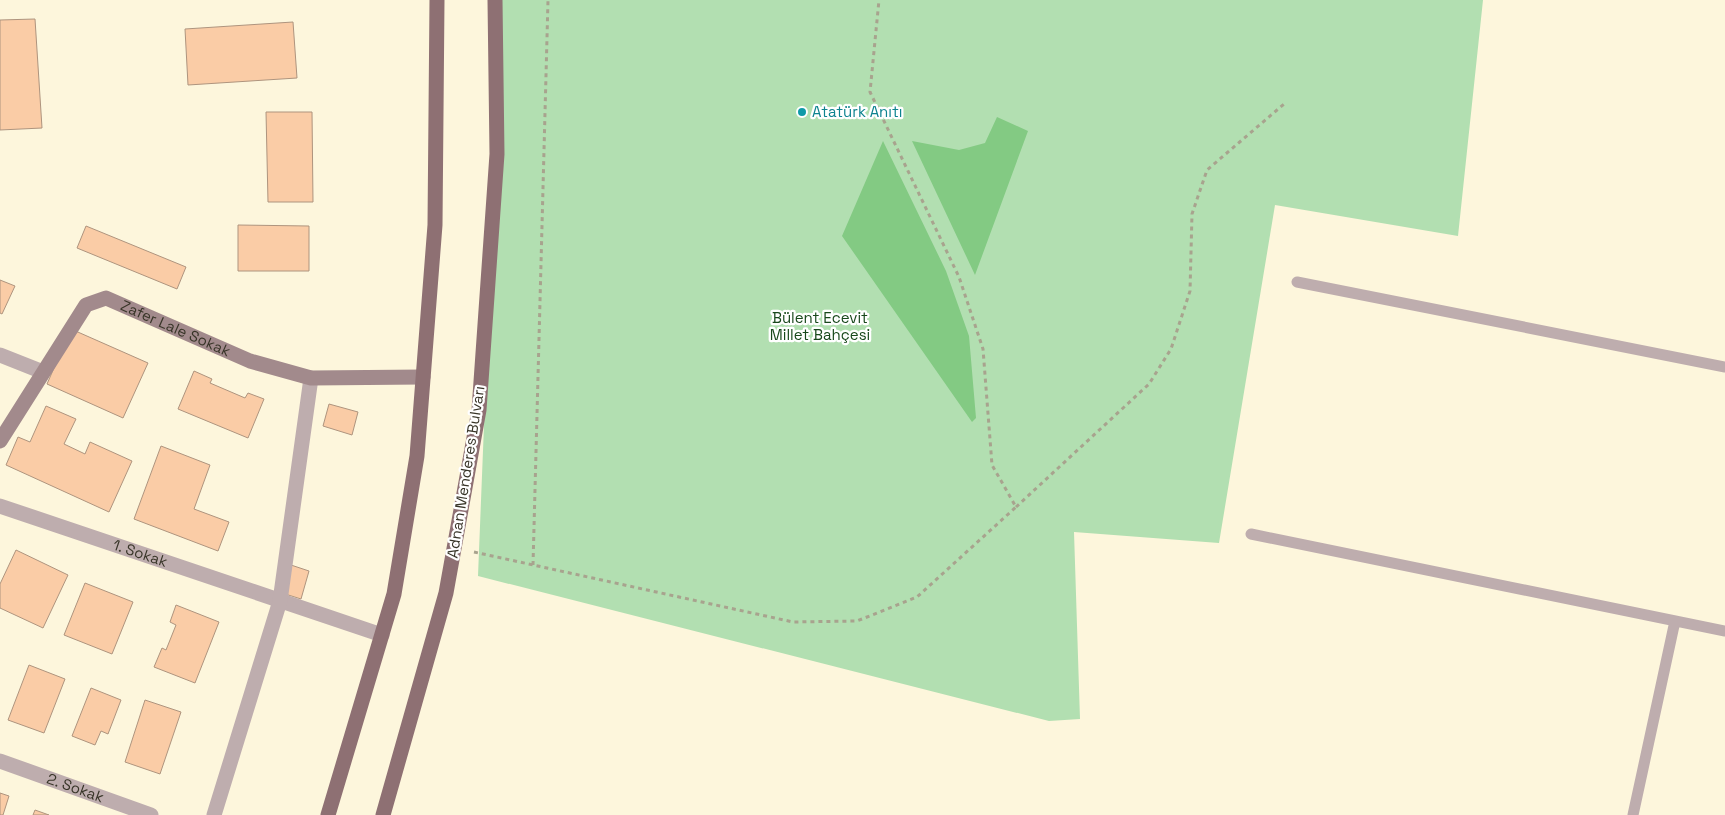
<svg xmlns="http://www.w3.org/2000/svg" width="1725" height="815" font-family="'Space Grotesk',sans-serif">
	<style>
		.green { fill: #b2dfb1 }
		.forest { fill: #83ca83 }
		.building { fill: #facca6; stroke: #ae947e }
		.lines { fill: none; stroke-linecap: round; stroke-linejoin: round }
		.path { stroke: #a8a38e; stroke-width: 3; stroke-dasharray: 4 4; stroke-linecap: butt }
		.lane { stroke: #beadae; stroke-width: 11 }
		.street { stroke: #beadae; stroke-width: 15 }
		.secondary { stroke: #a28a8c; stroke-width: 15 }
		.primary { stroke: #8e7073; stroke-width: 15 }
		.culture-dot { fill: #0f9aa8; stroke: #fff; stroke-width: 2 }
		.labels { text-anchor: middle; stroke-width: 4.5; stroke-linejoin: round; paint-order: stroke }
		.culture-label { font-size: 15px; fill: #0d838f; stroke: #fff; text-anchor: start }
		.park-label { font-size: 15px; fill: #18481b; stroke: #fff }
		.street-label { font-size: 15px; fill: #383528; stroke: #fff }
	</style>
	<rect width="100%" height="100%" fill="#fdf6dc"/>
	<path class="green" d="M501,0H1483L1458,236L1275,205L1219,543L1074,532L1080,719L1049,721L478,576Z"/>
	<path class="forest" d="M997,117L1028,131L975,275L912,141L959,150L985,143Z
		M883,141L946,271L969,336L976,418L972,422L842,236Z"/>
	<path class="building" d="M35,19L42,128L0,130V20Z
		M293,22L297,78L188,85L185,29Z
		M266,112H312L313,202H268Z
		M238,225L309,226V271H238Z
		M86,226L186,267L177,289L77,248Z
		M0,280L15,286L2,314L0,313Z
		M71,329L148,363L123,418L47,384Z
		M194,371L212,379L210,383L245,398L248,393L264,399L248,438L178,409Z
		M329,404L358,412L352,435L323,426Z
		M46,406L76,419L64,444L85,454L90,442L132,461L109,512L6,465L18,437L30,442Z
		M161,446L210,465L194,509L229,522L218,551L134,519Z
		M16,550L68,575L43,628L0,608V584Z
		M291,565L309,571L301,599L282,593Z
		M85,583L133,602L112,654L64,635Z
		M176,605L219,622L195,683L154,667L162,648L166,650L176,625L170,622Z
		M29,665L65,679L44,733L8,720Z
		M91,688L121,700L108,734L101,731L95,745L72,736Z
		M145,700L181,712L160,774L125,762Z
		M0,793L9,796L3,815H0Z
		M35,810L49,815H33Z"/>
	<g class="lines">
		<path class="path" d="M1016,507L1149,384L1171,349L1190,291L1192,214L1207,170L1284,104
			M474,552L793,622L857,621L917,597L1016,507L992,465L983,349L959,277L870,92L879,0
			M533,565L548,0"/>
		<path class="lane" d="M1297,282L1725,367
			M1251,534L1725,631
			M1633,815L1675,621"/>
		<g class="street">
			<path d="M0,355L43,372"/>
			<path id="s1" d="M0,506L382,635"/>
			<path id="s2" d="M0,761L151,815"/>
			<path d="M214,815L280,601L311,378"/>
		</g>
		<path class="secondary" id="s3" d="M0,441L86,305L106,298L250,361L311,378L423,377"/>
		<path class="primary" d="M328,815L394,594L417,456L435,225L437,0
			M383,815L446,593L479,410L497,154L495,0"/>
	</g>
	<circle class="culture-dot" cx="802" cy="112" r="5"/>
	<g class="labels">
		<g class="culture-label">
			<text x="812" y="117">Atatürk Anıtı</text>
		</g>
		<g class="park-label">
			<text x="820" y="323">Bülent Ecevit<tspan x="820" dy="17">Millet Bahçesi</tspan></text>
		</g>
		<g class="street-label">
			<text dy="5" stroke="none"><textPath href="#s3" startOffset="258">Zafer Lale Sokak</textPath></text>
			<text transform="translate(466 472) rotate(-81)" y="5">Adnan Menderes Bulvarı</text>
			<text dy="5" stroke="none"><textPath href="#s1" startOffset="148">1. Sokak</textPath></text>
			<text dy="5" stroke="none"><textPath href="#s2" startOffset="80">2. Sokak</textPath></text>
		</g>
	</g>
</svg>
